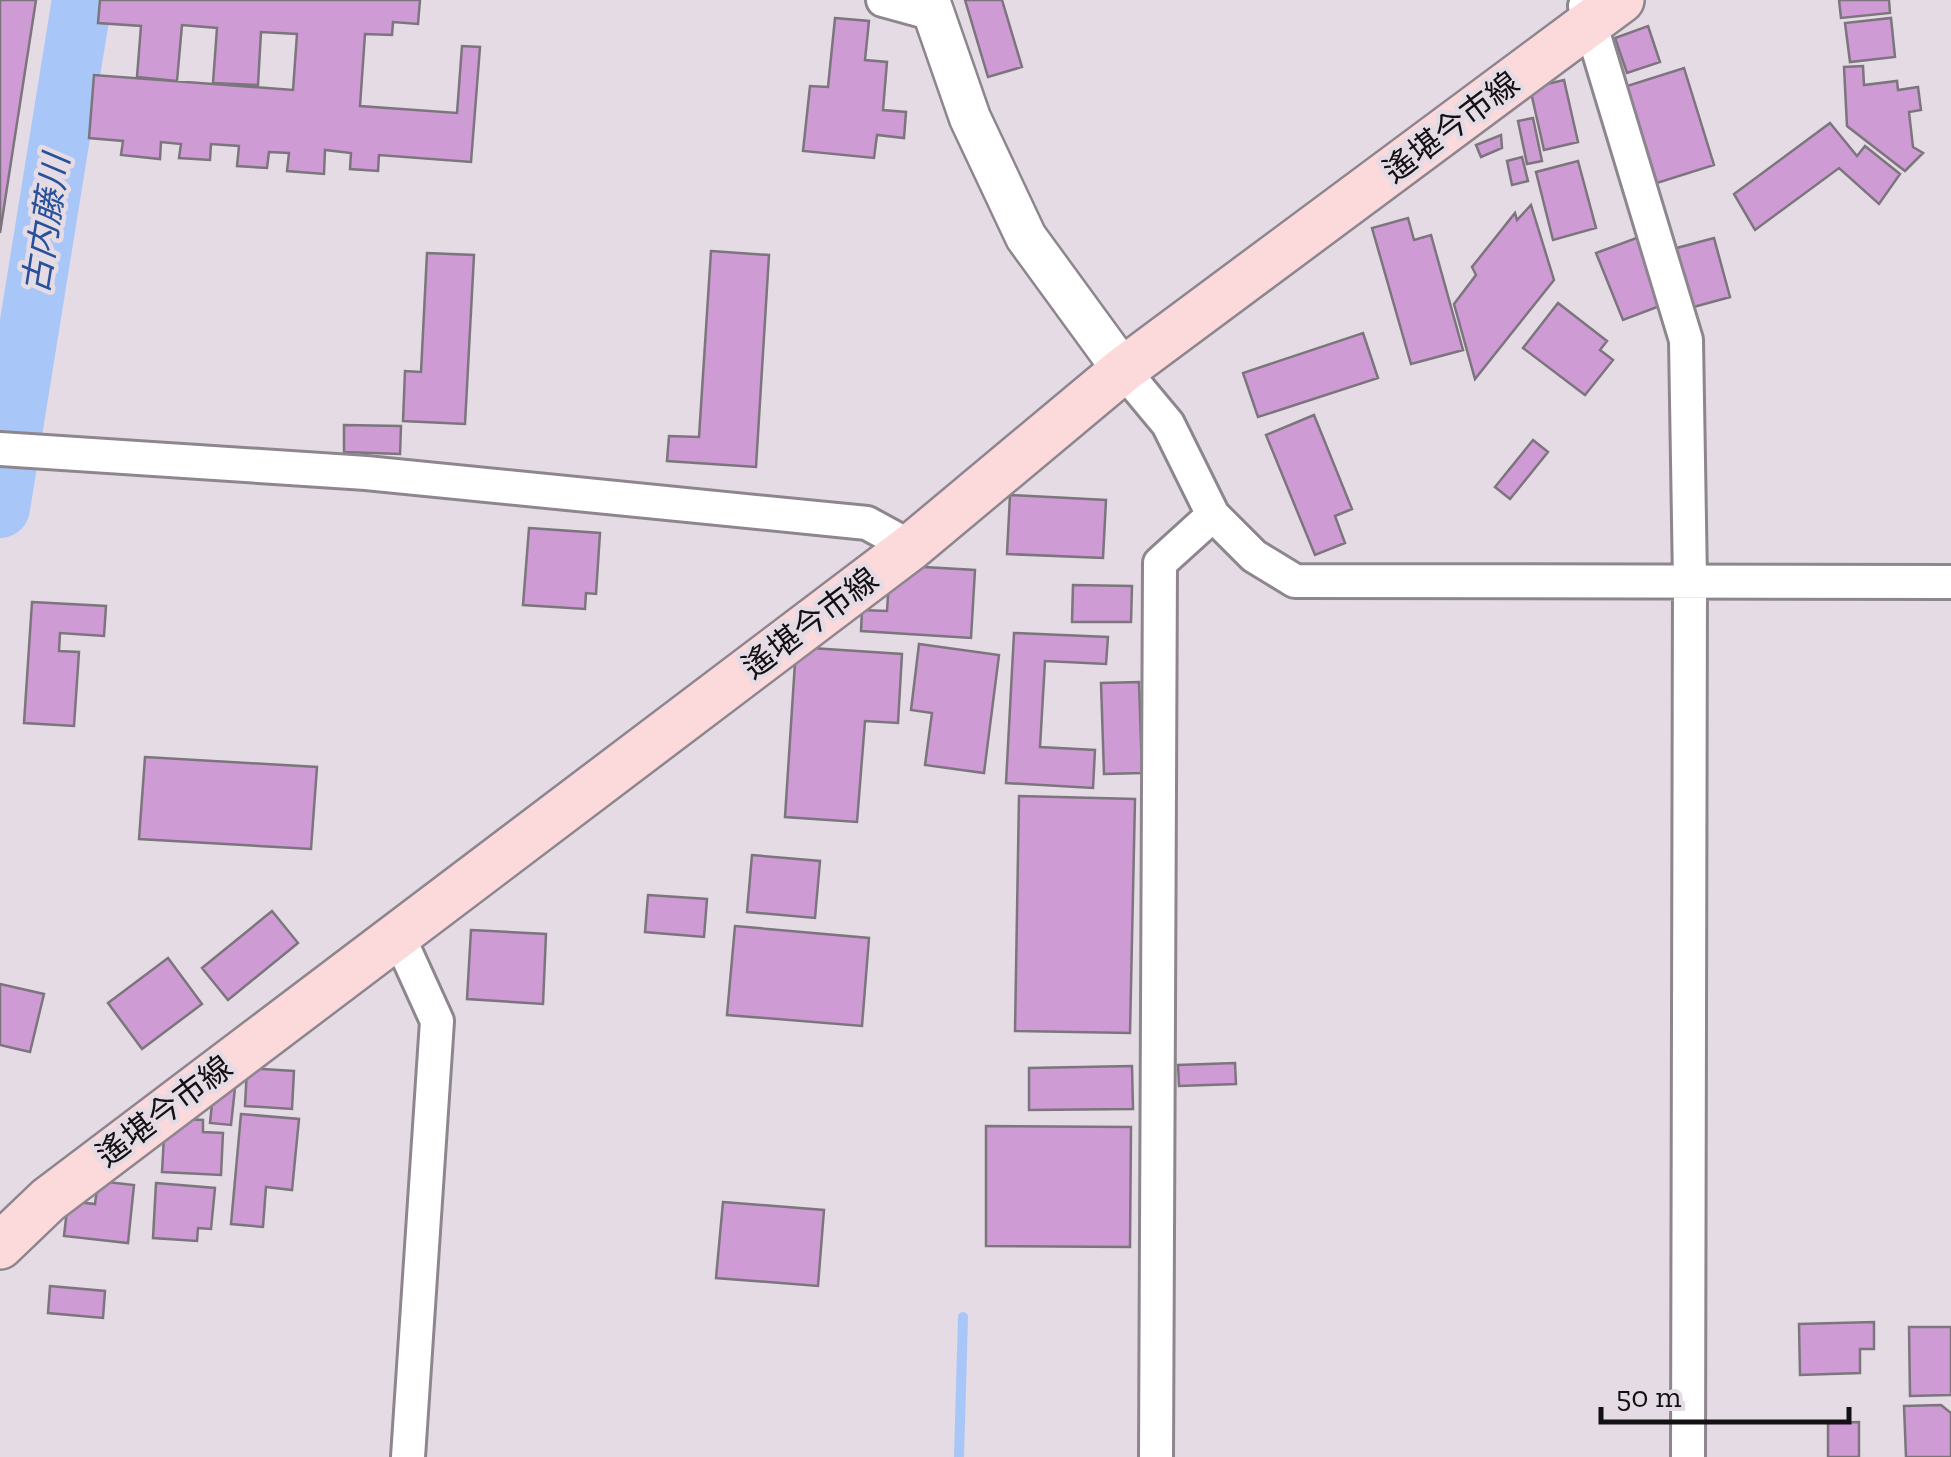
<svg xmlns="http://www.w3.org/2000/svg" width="1951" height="1457" font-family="'Zilla Slab','Noto Sans JP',serif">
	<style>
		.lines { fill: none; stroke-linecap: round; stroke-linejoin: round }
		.stream { stroke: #a8c6f8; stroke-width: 10 }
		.river { stroke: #a8c6f8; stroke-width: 60 }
		.building { fill: #ce9bd4; stroke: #7c757d; stroke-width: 2.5 }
		.minor-casing { stroke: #8e868f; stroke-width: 38 }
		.tertiary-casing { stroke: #8e868f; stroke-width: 45 }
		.secondary-casing { stroke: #8e868f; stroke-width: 50 }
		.minor { stroke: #fff; stroke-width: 32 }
		.tertiary { stroke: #fff; stroke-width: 40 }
		.secondary { stroke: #fcdadc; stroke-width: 45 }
		.labels { text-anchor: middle; stroke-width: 9; stroke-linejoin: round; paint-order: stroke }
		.street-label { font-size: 32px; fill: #141114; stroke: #e4dbe5 }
		.water-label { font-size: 35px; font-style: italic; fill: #29519a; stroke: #e4dbe5 }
	</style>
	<rect width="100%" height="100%" fill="#e4dbe5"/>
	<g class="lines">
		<path class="stream" d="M959,1457L963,1317"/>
		<path class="river" d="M0,508L82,0"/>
	</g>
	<path class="building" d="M0,0H36L0,233Z
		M100,0H420L418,24L393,22L392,35L365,34L360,106L457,113L462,46L480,47L471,162L379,155L378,171L350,169L351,153L325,150L324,174L287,171L289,153L269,152L267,168L237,166L239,146L211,144L210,160L179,158L181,144L161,142L160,159L121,155L123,141L89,138L94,75L293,90L297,34L261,32L258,85L213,83L217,28L182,25L177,81L137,77L141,26L98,23Z
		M965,0H1002L1022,67L988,77Z
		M1839,0H1889L1890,13L1841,18Z
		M835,18L869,21L865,60L887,62L883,110L906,112L904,138L877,135L874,158L803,151L810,86L828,87Z
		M1891,18L1895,57L1850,62L1845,23Z
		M1648,26L1660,62L1627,73L1615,38Z
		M1863,66L1864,85L1897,81L1898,90L1918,87L1921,110L1909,112L1913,147L1923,153L1905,171L1847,126L1844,67Z
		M1684,68L1714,165L1657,183L1627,86Z
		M1564,80L1578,142L1544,150L1530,88Z
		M1533,118L1542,161L1527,164L1518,121Z
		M1830,123L1857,156L1865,146L1900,174L1879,204L1839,168L1755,230L1734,194Z
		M1501,135L1502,148L1481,157L1476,145Z
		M1522,157L1528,181L1512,185L1507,161Z
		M1578,161L1596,228L1553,240L1536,172Z
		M1531,205L1554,280L1475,379L1454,304L1476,275L1472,267L1515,213L1517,220Z
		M1408,218L1414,240L1431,235L1463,350L1411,364L1372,228Z
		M1639,237L1665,304L1623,320L1596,253Z
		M1714,238L1730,297L1690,308L1673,249Z
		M711,251L769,255L756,467L667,461L669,436L699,437Z
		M427,253L474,255L465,424L403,421L405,371L421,372Z
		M1558,303L1607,341L1600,350L1613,360L1585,395L1523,348Z
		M1363,333L1378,378L1258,417L1243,373Z
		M1314,415L1352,509L1335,516L1345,543L1315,555L1266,435Z
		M344,425L401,426L400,454L344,452Z
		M1533,440L1548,452L1510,499L1495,487Z
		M1010,495L1106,500L1103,558L1007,554Z
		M529,528L600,533L596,594L586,593L585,609L523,605Z
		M890,565L975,570L971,638L861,631L862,610L887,611Z
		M1073,585L1132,586L1131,622H1072Z
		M32,602L106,606L104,636L60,633L59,651L79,652L74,726L24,723Z
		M1014,633L1108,637L1106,664L1045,661L1040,747L1095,750L1093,788L1006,783Z
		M919,644L999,655L984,773L925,765L932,713L911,710Z
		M796,647L902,654L898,723L865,721L857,822L785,817Z
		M1139,682L1142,773L1104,774L1101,683Z
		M145,757L317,767L311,849L139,839Z
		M1019,796L1135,799L1130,1033L1015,1031Z
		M752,855L820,861L815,918L747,912Z
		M648,895L707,899L704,937L645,932Z
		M272,911L298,943L228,1000L202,968Z
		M735,926L869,938L862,1026L727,1015Z
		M471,930L546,934L543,1004L467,999Z
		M168,958L202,1004L142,1049L108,1003Z
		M0,984L44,994L30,1052L0,1045Z
		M1235,1063L1236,1084L1179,1086L1178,1065Z
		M1132,1066L1133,1109L1029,1110V1068Z
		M247,1068L294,1071L292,1109L245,1106Z
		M214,1085L235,1088L231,1125L210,1123Z
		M241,1114L299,1119L292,1190L266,1187L263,1227L231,1224Z
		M165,1118L203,1120V1132L223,1133L221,1175L162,1172Z
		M986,1126L1131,1127L1130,1247L986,1246Z
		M98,1181L134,1185L128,1243L64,1236L68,1201L95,1204Z
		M156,1183L215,1188L211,1229L198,1228L197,1241L153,1238Z
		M723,1202L824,1210L818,1286L716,1278Z
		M50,1286L105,1291L103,1318L48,1313Z
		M1874,1322V1349H1860V1373L1800,1375L1799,1324Z
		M1909,1327H1951V1395L1910,1396Z
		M1941,1405L1951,1413V1457H1906L1904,1406Z
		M1859,1422V1457H1828V1423Z"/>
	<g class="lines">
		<defs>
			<path id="minor" d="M883,0L934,14
				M1585,6L1686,340L1690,581L1688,1457
				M1123,370L1168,424L1213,515L1254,556L1295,581L1951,582
				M0,449L366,473L867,523L911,547
				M397,933L437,1021L408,1457
				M1156,1457L1160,563L1213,515"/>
			<path id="tertiary" d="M929,0L970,118L1026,237L1123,370"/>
			<path id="secondary" d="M0,1246L48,1200L911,547L1123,370L1621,0"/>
		</defs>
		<use href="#minor" class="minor-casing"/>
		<use href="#tertiary" class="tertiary-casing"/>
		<use href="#secondary" class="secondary-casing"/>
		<use href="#minor" class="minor"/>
		<use href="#tertiary" class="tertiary"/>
		<use href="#secondary" class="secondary"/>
	</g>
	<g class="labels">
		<g class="street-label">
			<text transform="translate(1451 127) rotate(-37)" y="11">遙堪今市線</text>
			<text transform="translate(810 623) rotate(-37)" y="11">遙堪今市線</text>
			<text transform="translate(164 1111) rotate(-37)" y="11">遙堪今市線</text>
		</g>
		<g class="water-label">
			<text transform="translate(46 224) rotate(-81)" y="12">古内藤川</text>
		</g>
	</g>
	<path d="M1601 1407v15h248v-15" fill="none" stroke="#141114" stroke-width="5"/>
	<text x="1616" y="1407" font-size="30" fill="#141114" stroke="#e4dbe5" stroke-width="8" paint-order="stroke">50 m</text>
</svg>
